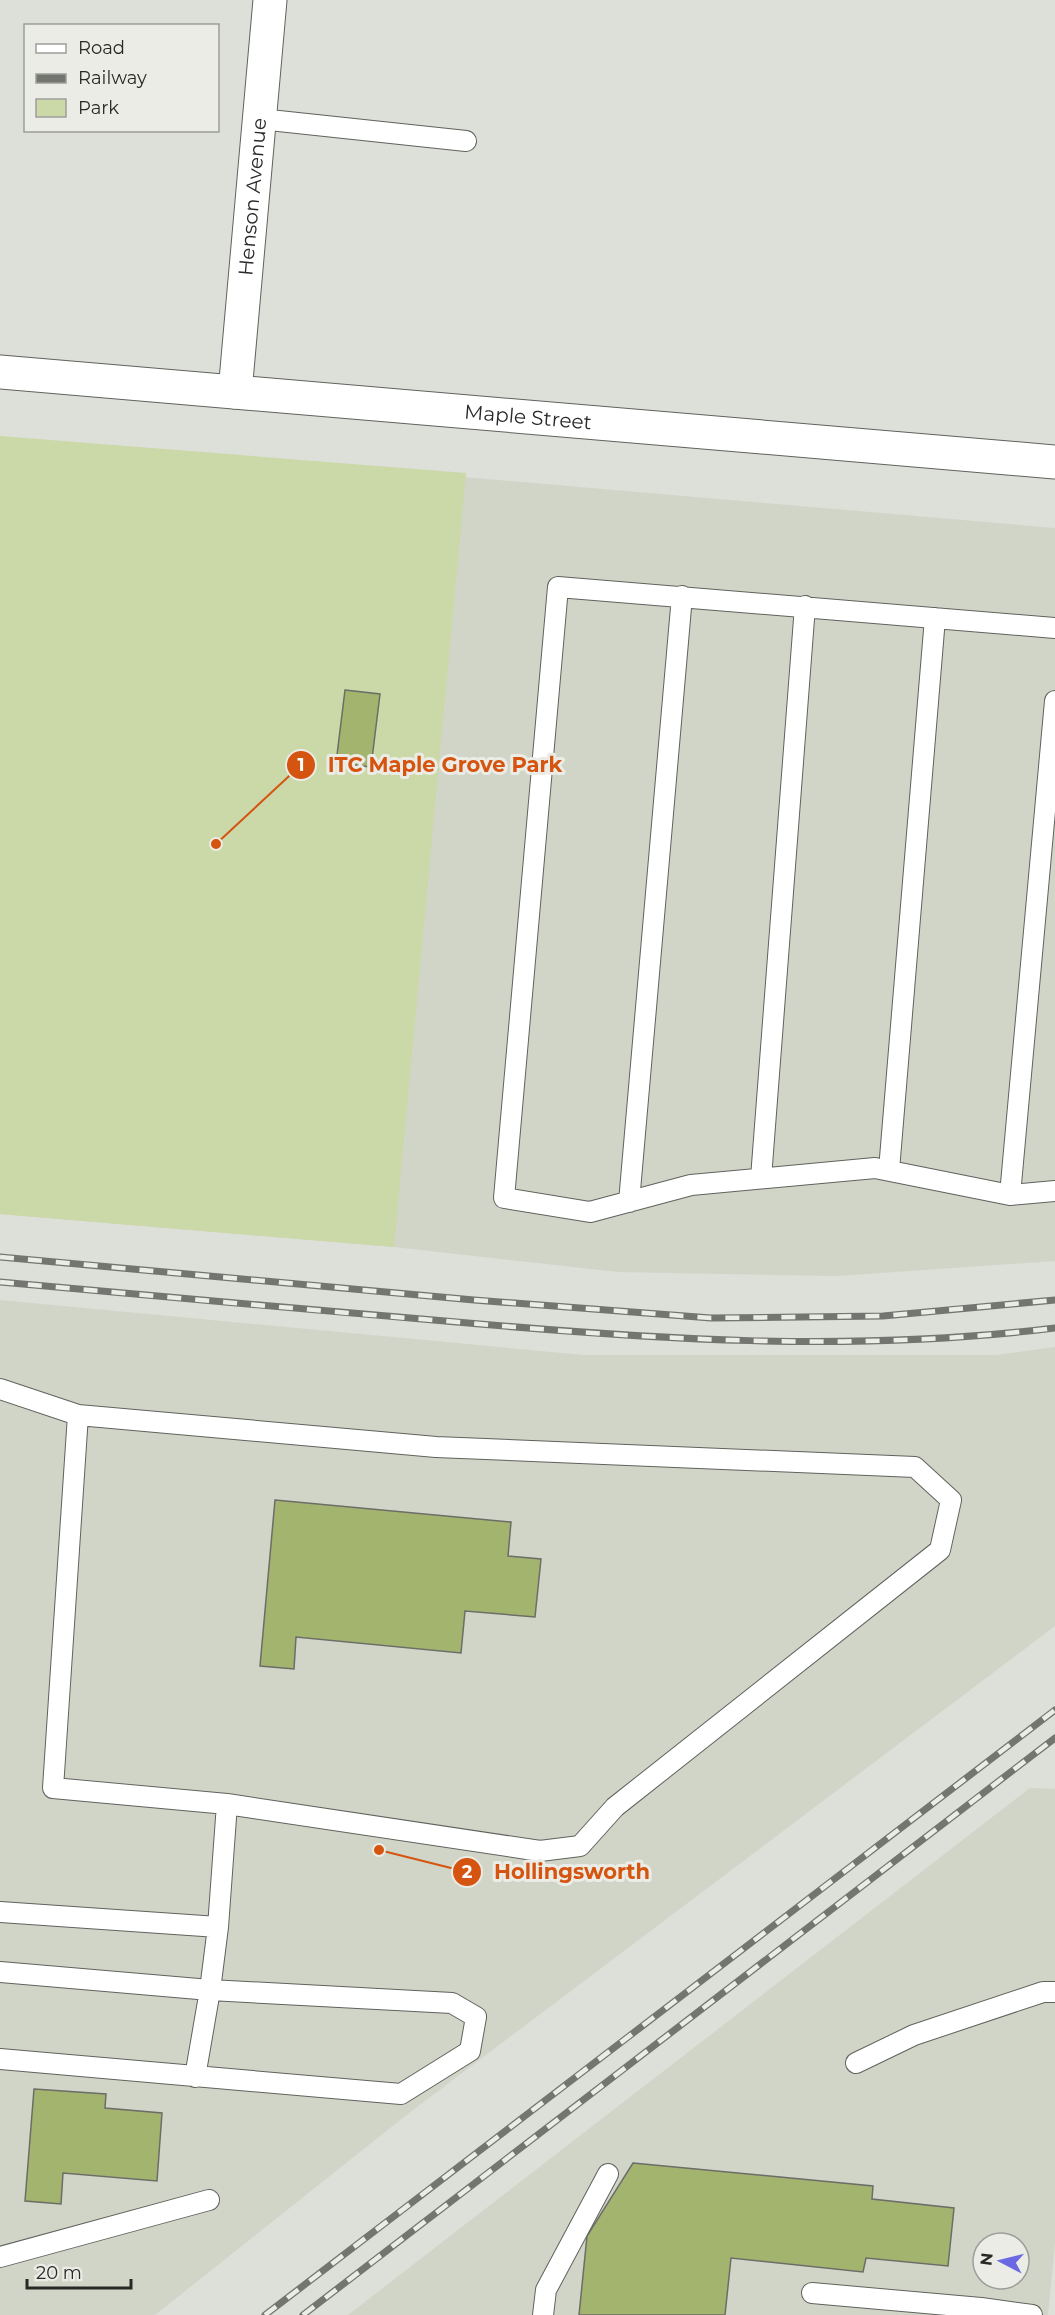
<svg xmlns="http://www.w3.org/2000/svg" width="1055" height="2315" font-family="Montserrat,sans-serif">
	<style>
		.built { fill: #d1d5c7; fill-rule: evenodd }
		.green { fill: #cbd8a7 }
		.building { fill: #a3b46f; stroke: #6c6d68; stroke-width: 1.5 }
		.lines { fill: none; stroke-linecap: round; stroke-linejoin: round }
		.service-casing { stroke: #60625d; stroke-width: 22 }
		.minor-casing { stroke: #60625d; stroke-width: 35 }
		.service { stroke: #fff; stroke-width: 20 }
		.minor { stroke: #fff; stroke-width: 33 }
		.rail-casing { stroke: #737571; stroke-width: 7 }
		.rail { stroke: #ebece6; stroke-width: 4.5; stroke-dasharray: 14; stroke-linecap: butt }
		.labels { text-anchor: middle; stroke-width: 6; stroke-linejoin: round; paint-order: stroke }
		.street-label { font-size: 20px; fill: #282927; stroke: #ebece6 }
		.leader { fill: none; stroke: #d5540f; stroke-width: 2 }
		.callout-dot { fill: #d5540f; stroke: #ebece6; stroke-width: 2 }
		.mark-label { font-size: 18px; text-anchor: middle; font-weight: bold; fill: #fff }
		.callout-label { font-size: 21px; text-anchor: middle; font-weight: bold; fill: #d5540f; stroke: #ebece6; stroke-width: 6; stroke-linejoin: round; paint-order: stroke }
	</style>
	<rect width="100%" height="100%" fill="#dddfd9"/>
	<path class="built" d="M0,437L1055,528V1261L836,1276L618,1272L394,1247L0,1214Z
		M0,1300L583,1355H996L1055,1347V1626L409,2113L155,2315H0Z
		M1030,1788L1055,1789V2243L1048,2315H348ZM983,2243H1019V2279H983Z"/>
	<path class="green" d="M0,436L466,473L394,1247L0,1214Z"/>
	<path class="building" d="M345,690L380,694L371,767L336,763Z
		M275,1500L511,1522L508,1556L541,1559L535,1617L465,1611L461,1653L296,1637L294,1669L260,1666Z
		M34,2089L106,2094L105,2108L162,2113L157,2181L63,2173L61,2204L25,2201Z
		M633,2163L873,2186L872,2199L954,2208L948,2266L866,2258L863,2272L731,2258L725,2315H579L587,2236Z"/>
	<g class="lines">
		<defs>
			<path id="service" d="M260,119L466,141
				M1055,628L558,587L504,1198L590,1212L691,1185L875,1168L1010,1195L1055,1191
				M889,1170L935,618
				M761,1178L805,606
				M1010,1195L1055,701
				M629,1202L682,596
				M0,1389L78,1415L53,1788L227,1804L218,1927L0,1912
				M78,1415L436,1447L915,1467L951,1500L940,1550L615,1807L580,1846L540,1851L227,1804
				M0,1972L210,1990L195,2077
				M0,2059L401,2094L470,2051L476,2017L452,2003L210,1990L218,1927
				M856,2063L914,2035L1043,1992H1055
				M0,2257L209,2200
				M812,2293L981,2308
				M543,2315L546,2290L608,2174
				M981,2315V2308L1032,2315"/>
			<g id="minor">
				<path id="s1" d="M0,372L1055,462"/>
				<path id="s2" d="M235,392L270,0"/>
			</g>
		</defs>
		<use href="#service" class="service-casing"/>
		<use href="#minor" class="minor-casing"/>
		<use href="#service" class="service"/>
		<use href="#minor" class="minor"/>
		<defs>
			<path id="rail" d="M0,1257L474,1300L711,1318L883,1316L1055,1300
				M0,1282C148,1295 297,1309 445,1321C647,1339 852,1353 1055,1328
				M265,2315L1055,1710
				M303,2315L1055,1738"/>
		</defs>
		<use href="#rail" class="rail-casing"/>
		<use href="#rail" class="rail"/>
	</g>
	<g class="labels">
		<g class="street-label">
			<text dy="7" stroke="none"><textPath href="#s2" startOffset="196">Henson Avenue</textPath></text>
			<text dy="7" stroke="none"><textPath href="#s1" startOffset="530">Maple Street</textPath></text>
		</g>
	</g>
	<path class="leader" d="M216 844L301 765M379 1850L467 1872"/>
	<g class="callout-dot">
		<circle cx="216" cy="844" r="6"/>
		<circle cx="379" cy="1850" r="6"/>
		<circle cx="301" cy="765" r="15"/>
		<circle cx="467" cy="1872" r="15"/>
	</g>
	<g class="mark-label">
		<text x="301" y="771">1</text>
		<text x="467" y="1878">2</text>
	</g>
	<g class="callout-label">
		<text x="445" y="772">ITC Maple Grove Park</text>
		<text x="572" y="1879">Hollingsworth</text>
	</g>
	<rect x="24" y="24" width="195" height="108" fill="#ebece6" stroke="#9d9e9a" stroke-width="1.5"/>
	<rect x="36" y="44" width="30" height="9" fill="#ffffff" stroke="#9d9e9a" stroke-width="1.5"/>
	<text x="78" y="54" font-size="18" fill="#282927">Road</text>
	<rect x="36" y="74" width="30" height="9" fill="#737571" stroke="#9d9e9a" stroke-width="1.5"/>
	<text x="78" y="84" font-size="18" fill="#282927">Railway</text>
	<rect x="36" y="99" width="30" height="18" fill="#cbd8a7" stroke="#9d9e9a" stroke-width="1.5"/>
	<text x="78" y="114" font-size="18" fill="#282927">Park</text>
	<g transform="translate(1001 2261) rotate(277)"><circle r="28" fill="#ebece6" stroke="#9d9e9a" stroke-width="1.5"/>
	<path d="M0-4.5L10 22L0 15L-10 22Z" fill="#6b69e2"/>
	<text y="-9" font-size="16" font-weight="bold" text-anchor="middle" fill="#282927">N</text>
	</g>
	<path d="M27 2279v9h104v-9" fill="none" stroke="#282927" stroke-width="3"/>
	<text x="36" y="2279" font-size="18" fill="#282927" stroke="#ebece6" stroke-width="4.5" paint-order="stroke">20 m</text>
</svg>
